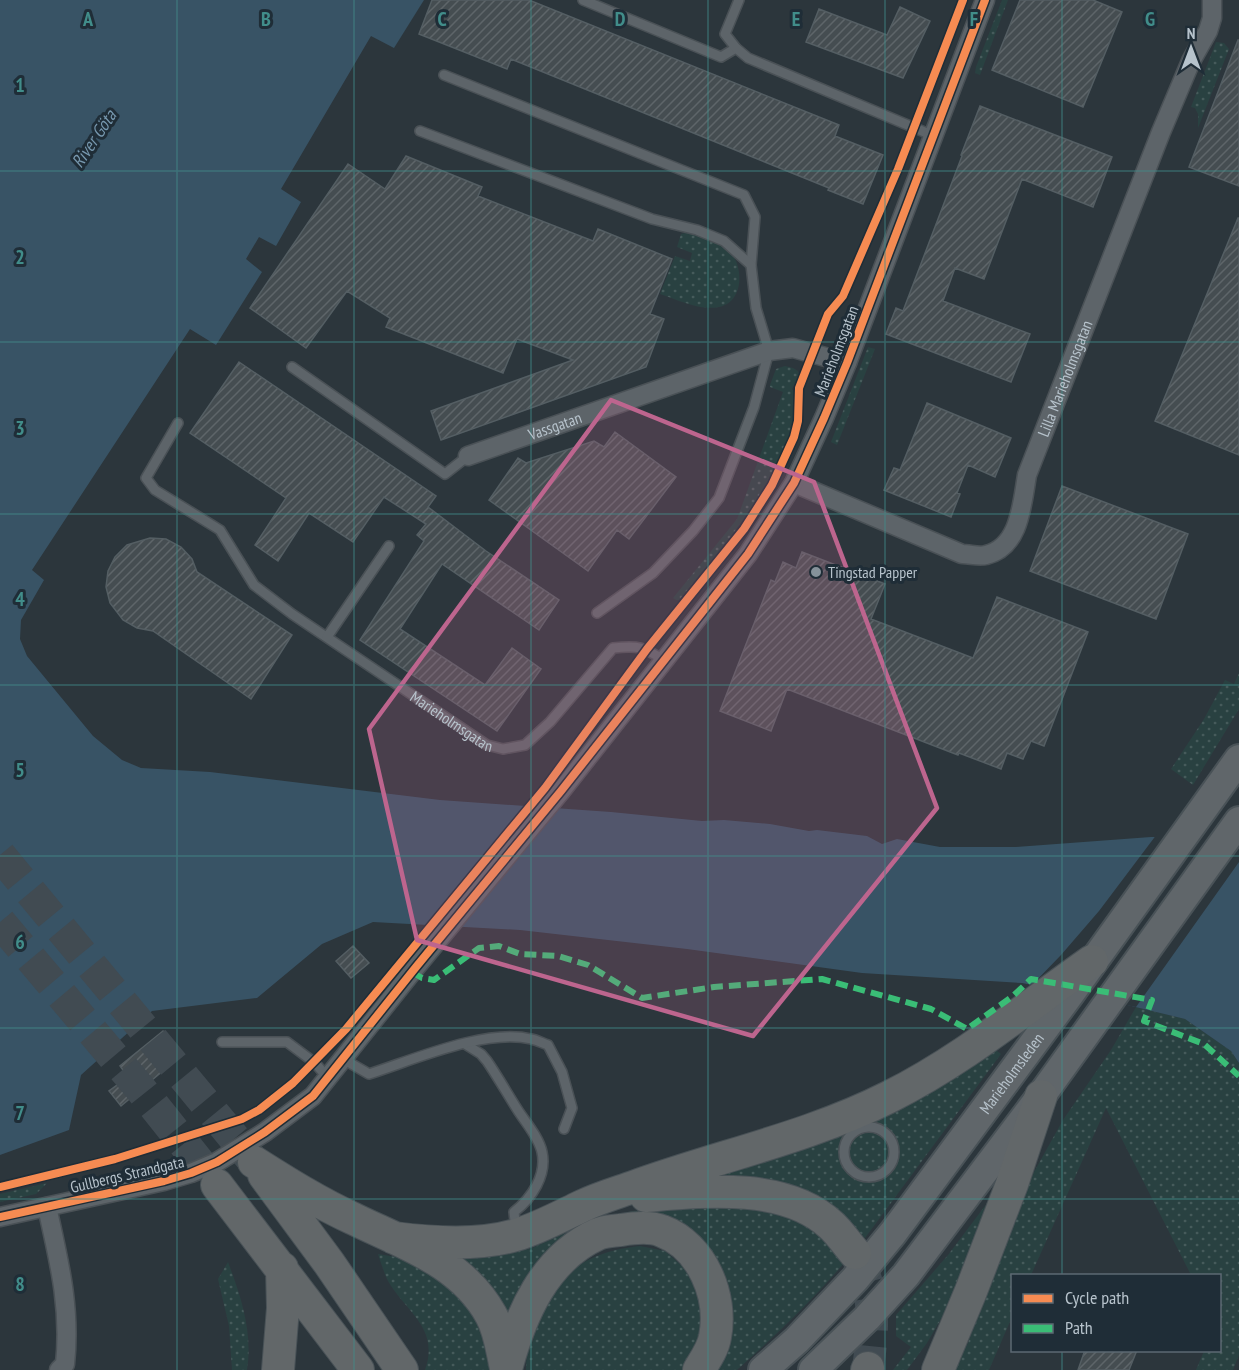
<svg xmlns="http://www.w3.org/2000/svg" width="1239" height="1370" font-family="'PT Sans Narrow',sans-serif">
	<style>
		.grass { fill: url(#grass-dots) }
		.water { fill: #385365 }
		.pier { fill: #2c363c }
		.building { fill: url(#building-hatch); stroke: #545e63; stroke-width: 1.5 }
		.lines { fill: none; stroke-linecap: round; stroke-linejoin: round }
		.motorway-tunnel { stroke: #414b52; stroke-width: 32; stroke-dasharray: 32 16; stroke-linecap: butt }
		.service-casing { stroke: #4a5156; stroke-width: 12 }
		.minor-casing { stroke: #4a5156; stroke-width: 21 }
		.trunk-casing { stroke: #495257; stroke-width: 32 }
		.motorway-casing { stroke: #495257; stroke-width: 34 }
		.service { stroke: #5d6469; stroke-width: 9 }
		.minor { stroke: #5d6469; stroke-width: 18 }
		.trunk { stroke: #60666a; stroke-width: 28 }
		.motorway { stroke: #626769; stroke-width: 32 }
		.quiet { stroke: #3abd76; stroke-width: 6; stroke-dasharray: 12 6; stroke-linecap: butt }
		.cycleway-casing { stroke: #1f2d37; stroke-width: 11 }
		.cycleway { stroke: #f68b52; stroke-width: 8 }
		.marked { fill: #bd658e; fill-opacity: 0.2; stroke: #bd658e; stroke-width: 4.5; stroke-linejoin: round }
		.grid { fill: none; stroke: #418d8a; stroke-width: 1.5; stroke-opacity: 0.55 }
		.poi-dot { fill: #86929a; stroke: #1f2d37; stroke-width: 2 }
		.labels { text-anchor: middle; stroke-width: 6; stroke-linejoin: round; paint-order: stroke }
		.street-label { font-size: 16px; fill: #b7c3cc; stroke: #1f2d37 }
		.poi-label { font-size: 16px; fill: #b7c3cc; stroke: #1f2d37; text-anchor: start }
		.water-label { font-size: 18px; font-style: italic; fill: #7798af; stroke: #1f2d37 }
		.grid-label { font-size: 20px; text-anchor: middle; font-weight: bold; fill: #418d8a; stroke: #1f2d37; stroke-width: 6; stroke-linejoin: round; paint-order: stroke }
	</style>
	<defs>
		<pattern id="grass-dots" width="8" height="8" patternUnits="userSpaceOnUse" patternTransform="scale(1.5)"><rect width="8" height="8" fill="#294141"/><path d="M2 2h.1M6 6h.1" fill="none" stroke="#465b5b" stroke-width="1.8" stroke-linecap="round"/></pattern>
		<pattern id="building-hatch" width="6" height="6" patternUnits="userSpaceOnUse" patternTransform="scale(1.5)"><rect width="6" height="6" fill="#454d51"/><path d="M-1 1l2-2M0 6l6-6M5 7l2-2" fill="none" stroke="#5e6569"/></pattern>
	</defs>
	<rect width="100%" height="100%" fill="#2c363c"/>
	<path class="grass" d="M1002,0H1008L980,75L975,73L976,67Z
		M1216,42L1224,43L1229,49L1198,128V114L1195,108L1191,107Z
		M690,232C702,236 718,240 728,249C744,264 745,302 719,307C700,311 678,300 660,294L675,256L690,261L692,253L677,247L681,234Z
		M868,347L875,349L837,445L831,442Z
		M785,366L793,368L798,371L799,375L792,389L795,393C794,405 794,419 791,430C771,492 720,551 679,600H676L673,598L737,519L783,392L770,387V385L776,369Z
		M1239,673V709L1193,785L1171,769L1204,719L1225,680L1234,684Z
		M1136,1007L1185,1019L1231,1051L1239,1063V1355L1233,1370H1196L1204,1351L1220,1350V1276L1191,1275L1106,1108L1031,1275L1012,1276V1317L989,1370H953L968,1343L1003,1240L1034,1172L1063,1120L1111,1050Z
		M993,1048L1001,1054L865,1238L841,1218L693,1180Z
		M47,1183L36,1194L0,1202V1194Z
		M997,1190L956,1293L927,1343L907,1370H893L911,1347L896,1336V1315L948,1255Z
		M669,1207L760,1208L811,1225L845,1262C812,1301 775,1336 737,1370H712L731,1314L727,1283L714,1258L598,1226L509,1335L448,1251L494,1255L530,1249L596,1219L633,1211Z
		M640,1246L665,1251L688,1271L702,1297L706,1325L685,1370H526C526,1349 533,1331 542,1313C547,1303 551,1292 558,1284C577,1259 611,1249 640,1246Z
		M378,1254L408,1259L450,1283L479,1316L493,1370H425C440,1328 406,1312 388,1281C384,1273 381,1263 378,1254Z
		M228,1262C241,1297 253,1332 247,1370H232L229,1326L218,1279Z"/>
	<path class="water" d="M0,0H424L394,48L371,36L281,189L301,202L276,246L259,237L246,259L262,272L216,345L190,329L32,570L44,580L21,620L20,639L27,656L93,736L122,760L141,768L210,772L440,800L611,812L702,821L724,820L770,824L809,831L817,830L867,836L882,844L897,839L940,847H1016L1151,837H1239V1063L1231,1051L1185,1019L1090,996L1022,983L862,973L687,949L520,930L373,922L322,944L257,998L152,1011L81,1075L69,1130L0,1155Z"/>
	<path class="pier" d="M1157,834H1239V862L1136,1007L1031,986L1061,955L1099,911Z"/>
	<path class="building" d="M432,0H529L839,125L835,136L883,155L863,204L828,190L829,188L511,59L507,69L419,34Z
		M1020,0H1093L1122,12L1083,107L992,70Z
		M900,7L930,21L903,78L806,42L819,9L887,35Z
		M1238,40H1239V186L1189,167Z
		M980,106L1112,157L1093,207L1022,179L984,279L955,268L943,301L1030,334L1011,382L886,334L896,308L903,311L962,156L961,155Z
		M406,156L482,187L478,196L593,241L598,229L672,259L650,314L664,319L646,367L441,440L431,411L573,360L517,339L503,373L386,327L390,318L347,291L306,348L250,308L348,164L385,189Z
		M1238,218H1239V455L1155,421Z
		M239,362L436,496L428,507L486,551L559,600L539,630L442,564L400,629L485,685L512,648L541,669L497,731L360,640L424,541L417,535L426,524L384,497L353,542L309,513L278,561L255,545L286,498L190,433Z
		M927,403L1011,438L995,477L968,465L957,493L960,494L951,517L884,490L894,468L900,470Z
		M615,432L676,477L629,539L617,530L588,571L489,500L518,458L526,463L594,441L604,447Z
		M1062,486L1188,534L1156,619L1030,571Z
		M150,538L166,539L181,547L192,559L197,572L292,635L251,699L153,631L137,628L123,620L110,603L106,587L108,571L115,557L127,545Z
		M802,552L885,584L871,619L973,658L997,597L1088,632L1044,746L1031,741L1023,759L1007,753L1001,769L959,753L958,755L787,689L771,731L720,711L771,580L775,582L783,562L796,568Z
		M353,946L369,963L351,978L336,961Z
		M163,1031L182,1055L121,1106L109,1091L128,1077L120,1066Z
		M1085,1350H1137L1129,1370H1078Z"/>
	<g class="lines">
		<path class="motorway-tunnel" d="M0,855L254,1162
			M0,922L139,1087L217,1185
			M855,1253C876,1294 874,1325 868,1368"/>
		<defs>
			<g id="service">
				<path d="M583,0L721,57L736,48"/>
				<path d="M739,0L725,34L736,48L748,58L934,136"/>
				<path d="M444,75L744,195L755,217L751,265"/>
				<path d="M420,131L652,219L697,230L724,241L751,265L756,308L769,351L754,407L719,498L693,531L653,573L597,613"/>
				<path d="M292,367L445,474L468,456"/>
				<path id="s1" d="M178,423L146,478L155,490L220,530L254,585L292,614L487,745L503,749L525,745L550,722L613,648C639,645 643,647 664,660"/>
				<path d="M327,637L389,546"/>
				<path d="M222,1042H287L315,1063L328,1078"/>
				<path d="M465,1044L481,1054L487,1061C498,1077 508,1095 519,1112C527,1124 539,1138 542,1152C547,1175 532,1198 514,1212L516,1230"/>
				<path d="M343,1059L369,1074C413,1060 486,1028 531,1039C537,1040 542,1043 548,1045L562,1072L572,1108L564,1129"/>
				<circle cx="869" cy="1152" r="25"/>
			</g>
			<g id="minor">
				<path id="s2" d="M468,456L769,351L793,348L847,363"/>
				<path id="s3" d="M794,483L962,554C970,554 979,557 986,555C1020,547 1022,504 1027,475L1161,132L1191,61L1208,31L1212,18V0"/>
				<path d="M47,1207C59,1261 71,1308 65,1364L59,1370"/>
				<path d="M0,1217L164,1181L191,1173L217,1162L265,1132L313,1096L416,967L561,791L748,554L794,483L824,418L847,363L985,0"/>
			</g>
			<g id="trunk">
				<path id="s4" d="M763,1370L797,1340L855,1279L893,1233L1070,994L1239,759"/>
				<path d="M813,1370L867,1318L906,1275L1041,1096L1239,821"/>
			</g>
			<path id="motorway" d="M254,1162C287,1183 319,1203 354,1219C405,1244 462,1262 491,1315C500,1331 502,1351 506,1368
				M264,1175L329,1263L402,1370
				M217,1185L358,1370
				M646,1196C703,1191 785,1182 831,1225C840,1233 847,1244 855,1253
				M394,1238C434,1243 478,1246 516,1235C539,1228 561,1216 582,1206C599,1198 616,1193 633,1187C718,1156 808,1138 889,1097C963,1060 1025,1008 1092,961
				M506,1369C520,1316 544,1258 598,1234C605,1231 613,1231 621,1230C633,1228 650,1226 662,1231C702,1246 723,1296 715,1337C713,1349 705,1360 699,1370
				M278,1370L283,1308L282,1268
				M867,1370L868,1368
				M938,1370L971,1291L1012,1184L1041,1096"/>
		</defs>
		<use href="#service" class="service-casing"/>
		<use href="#minor" class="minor-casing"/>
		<use href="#trunk" class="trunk-casing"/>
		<use href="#motorway" class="motorway-casing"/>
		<use href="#service" class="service"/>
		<use href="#minor" class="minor"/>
		<use href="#trunk" class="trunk"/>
		<use href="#motorway" class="motorway"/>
		<path class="quiet" d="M412,972L422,978L434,980L479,948L499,946L520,954L558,956L588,965L642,998L714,987L822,979L931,1009L967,1029L1013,996L1031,979L1152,1000L1144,1021L1204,1044L1239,1076"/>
		<defs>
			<path id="cycleway" d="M0,1187L115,1159L242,1119L259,1110L293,1083L346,1029L545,788L647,649L744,529L772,485L794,437L798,421L799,388L828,314L843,296L898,169L963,0
				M0,1217L164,1181L191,1173L217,1162L265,1132L313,1096L416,967L561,791L748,554L794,483L824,418L847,363L985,0"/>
		</defs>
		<use href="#cycleway" class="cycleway-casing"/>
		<use href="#cycleway" class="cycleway"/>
	</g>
	<path class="marked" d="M611,400L814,482L937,808L753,1036L417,940L369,729Z"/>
	<path class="grid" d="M177,0V1370M354,0V1370M531,0V1370M708,0V1370M885,0V1370M1062,0V1276M0,171H1239M0,342H1239M0,514H1239M0,685H1239M0,856H1239M0,1028H1239M0,1199H1239M1062,1350V1370"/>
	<circle class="poi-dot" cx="816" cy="572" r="6"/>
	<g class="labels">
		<g class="street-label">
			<text transform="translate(836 351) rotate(-69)" y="6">Marieholmsgatan</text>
			<text dy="6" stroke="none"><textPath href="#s3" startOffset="406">Lilla Marieholmsgatan</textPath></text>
			<text dy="6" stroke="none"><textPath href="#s2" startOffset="92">Vassgatan</textPath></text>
			<text dy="6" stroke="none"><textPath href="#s1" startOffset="460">Marieholmsgatan</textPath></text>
			<text dy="6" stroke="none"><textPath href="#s4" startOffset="388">Marieholmsleden</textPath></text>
			<text transform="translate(127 1174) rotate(-13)" y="6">Gullbergs Strandgata</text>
		</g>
		<g class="poi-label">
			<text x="828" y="578">Tingstad Papper</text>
		</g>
		<g class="water-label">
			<text transform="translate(94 139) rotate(-56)" y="6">River Göta</text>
		</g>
	</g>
	<g class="grid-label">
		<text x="88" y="26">A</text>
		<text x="266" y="26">B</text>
		<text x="442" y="26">C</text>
		<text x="620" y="26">D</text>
		<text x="796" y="26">E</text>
		<text x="974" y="26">F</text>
		<text x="1150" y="26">G</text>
		<text x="20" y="92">1</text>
		<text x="20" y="264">2</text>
		<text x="20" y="435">3</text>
		<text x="20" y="606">4</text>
		<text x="20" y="777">5</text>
		<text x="20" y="949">6</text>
		<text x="20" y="1120">7</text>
		<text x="20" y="1291">8</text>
	</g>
	<rect x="1011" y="1274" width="210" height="78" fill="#1f2d37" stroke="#5c6973" stroke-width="1.5"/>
	<rect x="1023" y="1294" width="30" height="9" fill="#f68b52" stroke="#5c6973" stroke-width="1.5"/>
	<text x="1065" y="1304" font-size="18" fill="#b7c3cc">Cycle path</text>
	<rect x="1023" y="1324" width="30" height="9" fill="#3abd76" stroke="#5c6973" stroke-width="1.5"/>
	<text x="1065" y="1334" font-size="18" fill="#b7c3cc">Path</text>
	<g transform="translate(1191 48)" stroke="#1f2d37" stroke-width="4.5" paint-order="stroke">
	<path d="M0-4.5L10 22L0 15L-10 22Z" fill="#b7c3cc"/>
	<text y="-9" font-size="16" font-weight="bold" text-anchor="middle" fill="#b7c3cc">N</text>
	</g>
</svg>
